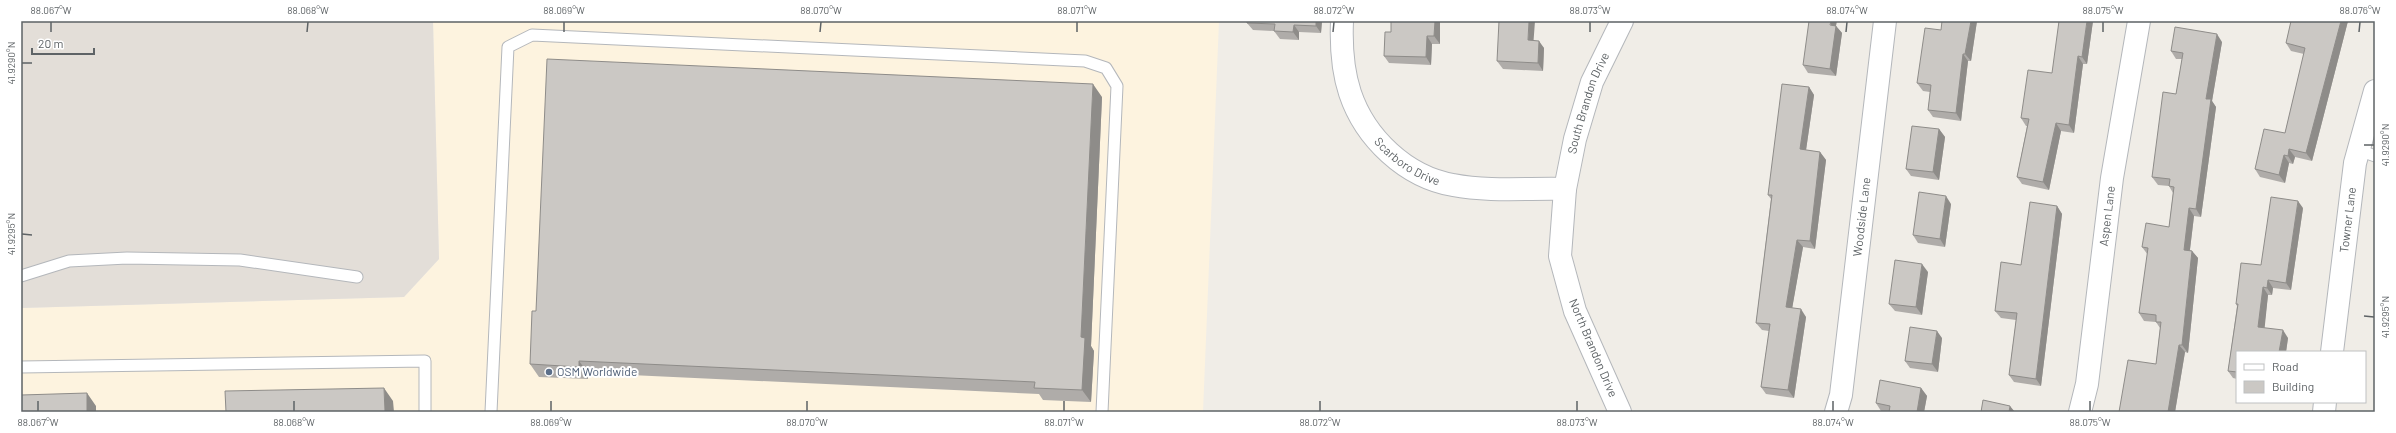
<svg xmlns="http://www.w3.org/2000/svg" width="2396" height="433" font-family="Barlow,sans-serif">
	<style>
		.commercial { fill: #fdf3df }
		.education { fill: #e3ded8 }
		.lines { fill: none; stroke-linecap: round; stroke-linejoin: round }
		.lane-casing { stroke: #b4b7bb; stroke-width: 13 }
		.street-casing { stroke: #b4b7bb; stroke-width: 24 }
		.lane { stroke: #fff; stroke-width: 11 }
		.street { stroke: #fff; stroke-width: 22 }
		.wall { fill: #afaca9 }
		.shaded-wall { fill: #8e8c89 }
		.building { fill: #cbc8c4; stroke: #8e8c89 }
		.ticks { fill: none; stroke: #5e6366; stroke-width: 1.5 }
		.service-dot { fill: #5c6f8a; stroke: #fff; stroke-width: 1.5 }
		.labels { text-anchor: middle; stroke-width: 4; stroke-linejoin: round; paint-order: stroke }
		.street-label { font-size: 12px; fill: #5e6366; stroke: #fff }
		.service-label { font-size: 12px; fill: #4e5e75; stroke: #fff; text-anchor: start }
		.neatline { fill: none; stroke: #5e6366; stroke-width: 1.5 }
		.ticks-label { font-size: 10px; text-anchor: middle; fill: #5e6366 }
	</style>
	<rect width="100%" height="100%" fill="#f0ede7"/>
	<path class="commercial" d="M433,21H1219L1203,412H21V308L404,297L439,259Z"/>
	<path class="education" d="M21,21H433L439,259L404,297L21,308Z"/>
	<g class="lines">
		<defs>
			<path id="lane" d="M2359,150L2375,156
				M21,276L69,261L127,258L240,260L357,277
				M21,367L425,361V412
				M491,412L508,47L532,35L1085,61L1106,68L1117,86L1102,412"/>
			<g id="street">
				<path id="s1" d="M1342,21C1341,45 1342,69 1350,93C1365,138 1406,177 1453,185C1489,192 1529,188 1565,189"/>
				<path id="s2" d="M2332,352L2355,163L2375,91"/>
				<path id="s3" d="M1620,412L1575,311L1560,256L1565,189L1575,139L1592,82L1622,21"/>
				<path id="s4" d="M1836,412L1841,395L1885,21"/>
				<path id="s5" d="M2080,412L2087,384L2112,178L2139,21"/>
				<path d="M2324,412L2325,402"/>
			</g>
		</defs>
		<use href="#lane" class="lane-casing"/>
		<use href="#street" class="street-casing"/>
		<use href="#lane" class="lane"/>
		<use href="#street" class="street"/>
	</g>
	<path class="wall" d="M1247,21H1322L1321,33L1299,32V40L1280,39L1274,31L1253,30L1247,23Z
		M1440,21V44H1432L1431,65L1389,63L1384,56L1391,32Z
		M1977,21L1971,61H1968L1961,121L1933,117L1928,110L1930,92L1923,91L1917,83L1941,30Z
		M2093,21L2087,64H2083L2074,133L2061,131L2049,190L2022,184L2017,177L2027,126H2026L2021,118L2052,73Z
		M2291,21H2348L2312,161L2295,157L2293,164L2289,163L2285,183L2260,177L2255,169L2285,133L2304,54L2291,51L2286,43Z
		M1836,26L1842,33L1836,76L1808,73L1803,65Z
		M1534,40L1544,48L1543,71L1503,69L1497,61Z
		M2222,42L2212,101L2216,107L2201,217L2194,216L2190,250L2192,251L2198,258L2188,353L2185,352L2175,412H2119L2156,364L2160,328L2156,322L2144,321L2139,313L2148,255L2142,247L2169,227L2173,193L2169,186L2158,185L2152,177L2176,94L2182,59H2176L2171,51Z
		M1809,87L1814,95L1806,150L1820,152L1826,160L1815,249L1803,247L1792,308L1806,317L1794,398L1766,394L1761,387L1769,331L1762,330L1756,323L1771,199L1768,195Z
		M1102,97L1091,346L1094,351L1091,402L1043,400L1039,394L588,373V379L539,377L530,364L536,311Z
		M1939,129L1945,137L1939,180L1911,176L1906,169Z
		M1951,204L1945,247L1918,243L1913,235Z
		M2057,206L2062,214L2041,386L2014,382L2009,375L2016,320L2001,318L1995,311L2021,265Z
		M2303,208L2291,290L2273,288L2272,295H2268L2264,328L2288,338L2286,352H2237V379L2233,378L2228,371L2237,306L2236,304L2261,265Z
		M1928,272L1922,315L1895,311L1889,304Z
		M1942,338L1938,372L1910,368L1905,361Z
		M1921,388L1927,396L1924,412H1886L1881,411L1876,403Z"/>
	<path class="shaded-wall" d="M1316,21H1322L1321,33L1316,26Z
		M1435,21H1440V44L1434,36Z
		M1529,21H1535L1533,48L1528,40Z
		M1831,21H1837L1836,26L1842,33L1836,76L1830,69Z
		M1971,21H1977L1971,61L1965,54Z
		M2087,21H2093L2087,64L2082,57Z
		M2341,21H2348L2312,161L2306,153Z
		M1294,25L1299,32V40L1293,32Z
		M2217,34L2222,42L2212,101L2216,107L2201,217L2196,209L2206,99Z
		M1427,36L1432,44L1431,65L1426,57Z
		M1539,41L1544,48L1543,71L1538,63Z
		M1963,54L1968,61L1961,121L1956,113Z
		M2078,56L2083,64L2074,133L2069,125Z
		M1093,84L1102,97L1091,346L1094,351L1091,402L1082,390L1081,337Z
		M1809,87L1814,95L1805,157L1800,149Z
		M2056,123L2061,131L2049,190L2043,182Z
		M1939,129L1945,137L1939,180L1933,172Z
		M2289,149L2295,157L2293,164L2288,156Z
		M1820,152L1826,160L1815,249L1810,241Z
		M2284,155L2289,163L2285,183L2279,175Z
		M1946,196L1951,204L1945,247L1940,239Z
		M2298,201L2303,208L2291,290L2286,283Z
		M2057,206L2062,214L2041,386L2036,379Z
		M2189,208L2194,216L2189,257L2184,250Z
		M1797,240L1803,247L1791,315L1786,307Z
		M2192,251L2198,258L2188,353L2182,345Z
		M1922,264L1928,272L1922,315L1916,307Z
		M2268,280L2273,288L2272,295L2267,288Z
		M2263,287L2268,295L2264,334L2258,327Z
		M1801,309L1806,317L1794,398L1788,390Z
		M2283,330L2288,338L2286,352H2279Z
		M1937,331L1942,338L1938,372L1932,364Z
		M2179,345L2185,352L2175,412H2168Z
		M579,361L588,373V379L579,367Z
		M384,388L393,401L394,412H385Z
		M1921,388L1927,396L1924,412H1917Z
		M87,393L96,406V412H87Z
		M2010,406L2015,412H2009Z"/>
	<path class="building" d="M1247,21H1316V26L1294,25L1293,32L1274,31L1275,24L1247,23Z
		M1391,21H1435L1434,36H1427L1426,57L1384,56L1385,32H1391Z
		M1499,21H1529L1528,40L1539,41L1538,63L1497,61Z
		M1809,21H1831L1830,25L1836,26L1830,69L1803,65Z
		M1942,21H1971L1965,54H1963L1956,113L1928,110L1931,85L1917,83L1925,28L1941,30Z
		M2059,21H2087L2082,57L2078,56L2069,125L2056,123L2043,182L2017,177L2029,119L2021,118L2028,70L2052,73Z
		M2291,21H2341L2306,153L2289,149L2288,156L2284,155L2279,175L2255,169L2264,129L2285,133L2305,48L2286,43Z
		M2175,27L2217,34L2206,99H2211L2196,209L2189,208L2184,250L2192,251L2182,345H2179L2168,412H2119L2128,360L2156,364L2161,322H2156V315L2139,313L2148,248L2142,247L2146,223L2169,227L2174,187L2169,186L2170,179L2152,177L2163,92L2176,94L2183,53L2171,51Z
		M547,59L1093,84L1081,337L1085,338L1082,390L1034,388L1035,382L579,361V367L530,364L532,311H536Z
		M1782,84L1809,87L1800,149L1820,152L1810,241L1797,240L1786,307L1801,309L1788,390L1761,387L1770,324L1756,323L1772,195H1768Z
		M1912,126L1939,129L1933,172L1906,169Z
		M1919,192L1946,196L1940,239L1913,235Z
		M2271,197L2298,201L2286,283L2268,280L2267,288L2263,287L2258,327L2283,330L2279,352H2237V372L2228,371L2238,304H2236L2241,263L2261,265Z
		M2030,202L2057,206L2036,379L2009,375L2017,313L1995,311L2001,262L2021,265Z
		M1895,260L1922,264L1916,307L1889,304Z
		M1910,327L1937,331L1932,364L1905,361Z
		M1880,380L1921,388L1917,412H1889L1890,406L1876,403Z
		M384,388L385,412H226L225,391Z
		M87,393V412H21V395Z
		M1983,400L2010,406L2009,412H1981Z"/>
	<path class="ticks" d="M51,32V22M307,32L308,22M564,32V22M820,32L821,22M1077,32V22M1333,32L1334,22M1590,32V22M1846,32L1847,22M2103,32V22M2359,32L2360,22M22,63H32M2364,145H2374M22,234L32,235M2364,316L2374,317M38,411V401M294,411V401M551,411V401M807,411V401M1064,411V401M1320,411V401M1577,411V401M1833,411V401M2090,411V401"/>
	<circle class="service-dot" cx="549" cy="372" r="4"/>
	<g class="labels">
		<g class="street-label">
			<text dy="4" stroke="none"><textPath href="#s3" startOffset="324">South Brandon Drive</textPath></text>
			<text dy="4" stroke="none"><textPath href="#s1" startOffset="165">Scarboro Drive</textPath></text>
			<text dy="4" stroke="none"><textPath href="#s5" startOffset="198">Aspen Lane</textPath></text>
			<text dy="4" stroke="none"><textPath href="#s4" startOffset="197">Woodside Lane</textPath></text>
			<text dy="4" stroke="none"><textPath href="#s2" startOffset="133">Towner Lane</textPath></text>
			<text transform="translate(1593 348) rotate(67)" y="4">North Brandon Drive</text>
		</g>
		<g class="service-label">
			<text x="557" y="376">OSM Worldwide</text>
		</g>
	</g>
	<rect width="2396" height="433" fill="none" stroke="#ffffff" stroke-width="44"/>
	<rect x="2236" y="351" width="130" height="52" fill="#ffffff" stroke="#bfc1c2"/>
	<rect x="2244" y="364" width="20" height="6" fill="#ffffff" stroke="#bfc1c2"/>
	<text x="2272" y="371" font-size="12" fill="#5e6366">Road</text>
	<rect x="2244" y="381" width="20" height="12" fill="#cbc8c4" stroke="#bfc1c2"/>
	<text x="2272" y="391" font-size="12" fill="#5e6366">Building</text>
	<path d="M32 48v6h62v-6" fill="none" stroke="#5e6366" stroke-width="2"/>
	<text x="38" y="48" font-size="12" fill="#5e6366" stroke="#ffffff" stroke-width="3" paint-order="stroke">20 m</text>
	<rect x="22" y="22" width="2352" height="389" class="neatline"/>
	<g class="ticks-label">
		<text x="51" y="14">88.067°W</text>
		<text x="308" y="14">88.068°W</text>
		<text x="564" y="14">88.069°W</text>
		<text x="821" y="14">88.070°W</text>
		<text x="1077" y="14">88.071°W</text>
		<text x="1334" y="14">88.072°W</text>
		<text x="1590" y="14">88.073°W</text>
		<text x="1847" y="14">88.074°W</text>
		<text x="2103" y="14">88.075°W</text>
		<text x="2360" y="14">88.076°W</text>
		<text transform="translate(11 63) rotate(-90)" y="4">41.9290°N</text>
		<text transform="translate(2385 145) rotate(-90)" y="4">41.9290°N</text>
		<text transform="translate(11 234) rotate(-90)" y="4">41.9295°N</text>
		<text transform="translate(2385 317) rotate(-90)" y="4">41.9295°N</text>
		<text x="38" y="426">88.067°W</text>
		<text x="294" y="426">88.068°W</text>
		<text x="551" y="426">88.069°W</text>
		<text x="807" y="426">88.070°W</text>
		<text x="1064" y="426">88.071°W</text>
		<text x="1320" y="426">88.072°W</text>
		<text x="1577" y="426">88.073°W</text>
		<text x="1833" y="426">88.074°W</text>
		<text x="2090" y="426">88.075°W</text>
	</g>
</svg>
